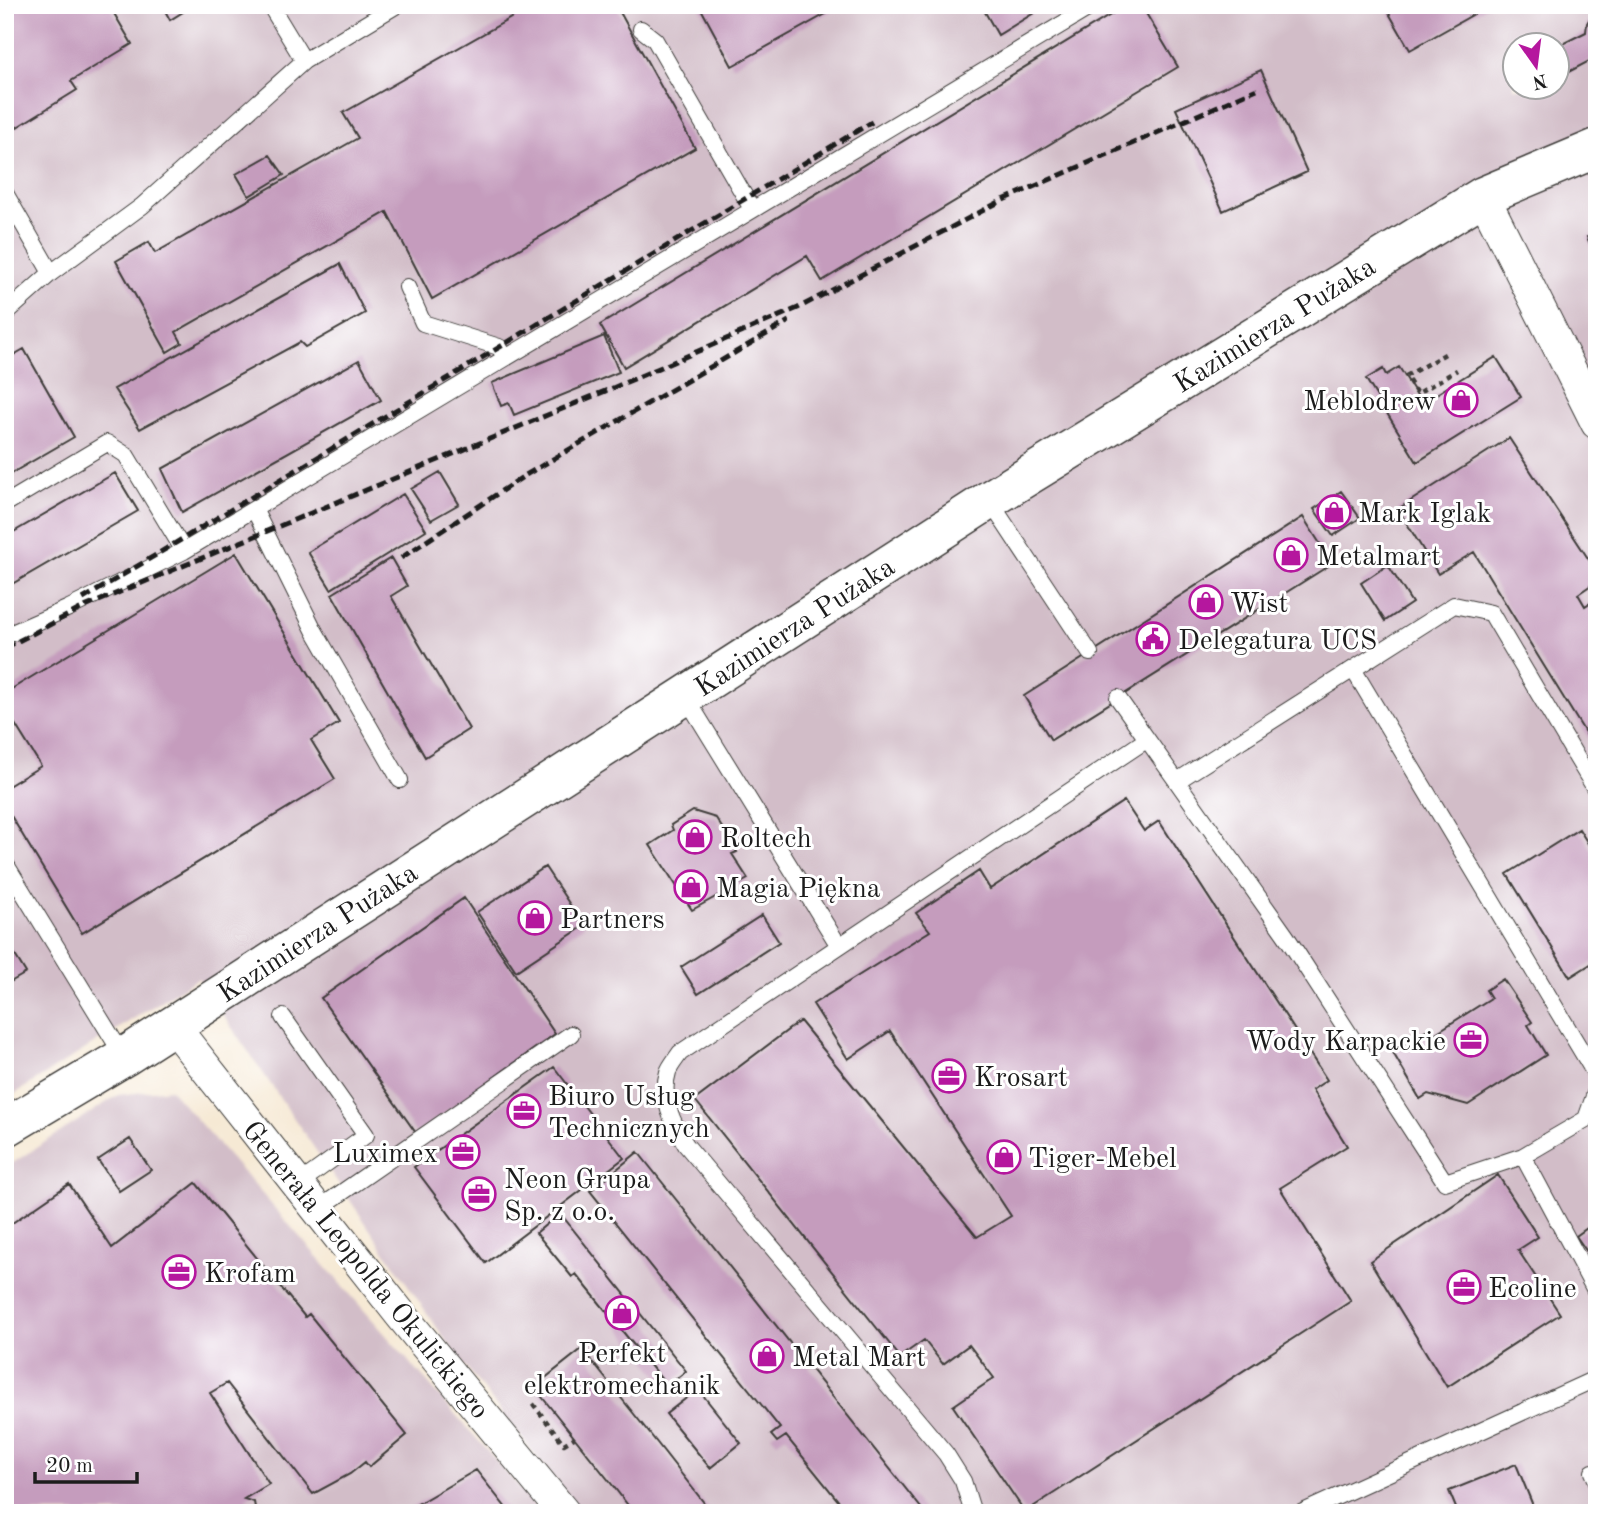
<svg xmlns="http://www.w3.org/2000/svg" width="1602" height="1518" font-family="'Old Standard TT',serif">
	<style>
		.industrial { fill: #d2bdc8; fill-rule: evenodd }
		.building { fill: #c59cbd }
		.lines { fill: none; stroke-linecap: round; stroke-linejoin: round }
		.lane-casing { stroke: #3d3b38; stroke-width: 18 }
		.street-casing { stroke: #3d3b38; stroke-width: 34 }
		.secondary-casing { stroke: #3d3b38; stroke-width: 41 }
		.path { stroke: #3d3b38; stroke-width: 4.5; stroke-dasharray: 5 5; stroke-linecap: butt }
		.lane { stroke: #fff; stroke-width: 16 }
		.street { stroke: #fff; stroke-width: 32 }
		.secondary { stroke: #fff; stroke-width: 38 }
		.rail { stroke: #1c1c1c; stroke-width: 5; stroke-dasharray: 10 5; stroke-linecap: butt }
		.labels { text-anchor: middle; stroke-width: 6; stroke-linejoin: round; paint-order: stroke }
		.street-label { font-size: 28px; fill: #1c1c1c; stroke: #fff }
		.poi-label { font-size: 28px; fill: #1c1c1c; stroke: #fff; text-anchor: start }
	</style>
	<rect width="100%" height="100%" fill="#fff"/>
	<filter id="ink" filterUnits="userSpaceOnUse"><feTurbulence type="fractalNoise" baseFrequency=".0143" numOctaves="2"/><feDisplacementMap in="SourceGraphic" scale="14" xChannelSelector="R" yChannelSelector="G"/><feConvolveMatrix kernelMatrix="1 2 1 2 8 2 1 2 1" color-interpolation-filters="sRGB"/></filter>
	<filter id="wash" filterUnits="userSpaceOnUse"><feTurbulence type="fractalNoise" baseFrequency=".00686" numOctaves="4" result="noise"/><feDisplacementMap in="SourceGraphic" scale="28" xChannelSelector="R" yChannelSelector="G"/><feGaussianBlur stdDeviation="1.57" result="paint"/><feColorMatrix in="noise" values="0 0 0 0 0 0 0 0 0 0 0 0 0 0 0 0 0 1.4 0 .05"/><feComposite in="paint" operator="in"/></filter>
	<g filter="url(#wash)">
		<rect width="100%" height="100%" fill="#f6e9d4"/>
		<path class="industrial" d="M5,5H1597V1513H581L453,1351L198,978L5,1100ZM1514,46H1556V88H1514Z
			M170,1089L542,1513H5V1168L118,1095Z"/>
		<g id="blocks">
			<path class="building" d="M5,5H109L132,44L71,81L77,90L14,129L5,116Z
				M162,5H194L170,20Z
				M534,5H616L695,148L432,299L387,212L176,332L182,343L167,352L116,261L149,242L155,253L358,138L343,113Z
				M699,5H842L732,66Z
				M981,5H1047L998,35Z
				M1127,5H1141L1178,67L822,281L807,256L624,367L600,325Z
				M1391,5H1490L1410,50L1386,8Z
				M1597,7V57L1557,78L1556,47L1586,32L1587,23Z
				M1261,70L1307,172L1223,211L1176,109Z
				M270,155L284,175L249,196L236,174Z
				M1597,233V260L1587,237Z
				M340,264L365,313L305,347L300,342L140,429L114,389Z
				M604,336L619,372L514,415L509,403L501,406L492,383Z
				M24,349L74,437L5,477V360Z
				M1496,357L1521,397L1417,462L1366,379L1383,369L1386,375L1399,367L1422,403Z
				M359,360L381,400L182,512L162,469Z
				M1509,438L1597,572V581L1578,594L1585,606L1597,598V752L1474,552L1438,574L1398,509Z
				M440,472L459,504L431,520L411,489Z
				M115,473L138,511L5,588V537Z
				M1341,491L1360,518L1333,536L1314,509Z
				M403,494L426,530L331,589L308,552Z
				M1303,517L1326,553L1333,549L1337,556L1331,560L1333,563L1051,740L1024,696Z
				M236,553L339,723L311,740L335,779L82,933L5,806V788L41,766L5,708V693Z
				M391,558L407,586L391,596L469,729L425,757L332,594Z
				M1388,565L1412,603L1385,621L1361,583Z
				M1124,801L1144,831L1159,821L1327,1080L1312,1090L1347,1146L1280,1188L1351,1301L1025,1512L953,1406L994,1378L969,1345L943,1364L924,1340L900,1357L695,1100L800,1021L977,1237L1011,1216L890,1031L848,1059L813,1004L930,931L916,913L979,871L990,889Z
				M693,811L716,818L737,852L732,854L748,879L692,910L650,845L673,830L671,825Z
				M1579,829L1597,858V960L1570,977L1507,874Z
				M545,867L584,926L516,971L477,912Z
				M464,898L555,1034L416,1133L321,998Z
				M762,915L779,942L698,994L681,967Z
				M5,939L26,973L5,985Z
				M1503,979L1532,1022L1528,1025L1546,1055L1468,1105L1428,1094L1420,1099L1392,1051L1426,1030L1431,1036L1491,998L1486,990Z
				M554,1067L624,1158L486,1263L414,1167Z
				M130,1139L151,1170L119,1191L98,1160Z
				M638,1152L702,1232L925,1513H848L786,1436L777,1442L771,1435L780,1428L590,1191Z
				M1498,1175L1538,1237L1518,1250L1560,1314L1447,1387L1370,1261Z
				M196,1183L305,1317L309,1314L407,1435L369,1467L365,1462L350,1474L313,1494L227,1383L210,1393L269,1484L244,1499L254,1502L256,1513H5V1228L69,1184L112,1248Z
				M560,1213L686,1371L667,1386L576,1274L572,1277L536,1233Z
				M1597,1221V1266L1576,1236Z
				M582,1349L658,1444L712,1513H634L610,1482L534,1387Z
				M698,1389L741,1443L710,1468L666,1414Z
				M1516,1464L1536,1513H1458L1449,1491Z
				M476,1470L510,1513H402Z"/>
		</g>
	</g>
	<g filter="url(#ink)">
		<use href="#blocks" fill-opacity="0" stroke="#3d3b38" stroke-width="2"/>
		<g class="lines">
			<defs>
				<path id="lane" d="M270,5L304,61
					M641,29L655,40L752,209
					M5,193L51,273
					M407,287L423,323L499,347L505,357
					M5,314L51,273L142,206L304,61L397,5
					M989,500L1090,653
					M5,504L107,443L126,455L184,551L1094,5
					M254,509L314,630L400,780
					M5,636L69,608L184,551
					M1353,669L1597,1077
					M685,696L839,946
					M1118,698L1286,936L1445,1182L1523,1156
					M1177,781L1454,605L1491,613L1597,792
					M5,863L124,1057
					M283,1017L366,1135L298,1184
					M1597,1088L1586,1119L1523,1156L1597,1294
					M318,1209L571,1034
					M1593,1472L1597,1481
					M973,1513L963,1481L946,1454L686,1145C673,1124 660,1098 668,1072C670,1066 676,1059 680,1053L1146,740
					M1301,1513L1597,1378"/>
				<path id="street" d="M1483,196L1597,423
					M172,1025L401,1315L564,1513"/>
				<path id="secondary" d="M5,1128L124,1057L989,500L1483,196L1597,148"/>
			</defs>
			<use href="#lane" class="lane-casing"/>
			<use href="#street" class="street-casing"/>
			<use href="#secondary" class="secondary-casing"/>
			<path class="path" d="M1445,354L1406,376L1417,394L1457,370
				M533,1404L564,1444L574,1438"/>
			<use href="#lane" class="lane"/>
			<use href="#street" class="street"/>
			<use href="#secondary" class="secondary"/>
			<path class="rail" d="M401,558L524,476L789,321
				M83,599L872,122
				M5,648L80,609L120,592L615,387L798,308L1001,201L1257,89"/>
		</g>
	</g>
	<defs>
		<symbol id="shop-ring" viewBox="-11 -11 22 22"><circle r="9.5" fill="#fff" stroke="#b5179e" stroke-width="1.5"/><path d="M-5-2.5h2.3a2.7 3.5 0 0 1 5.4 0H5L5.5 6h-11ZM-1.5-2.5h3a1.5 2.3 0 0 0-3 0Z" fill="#b5179e"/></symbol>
		<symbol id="civic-ring" viewBox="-11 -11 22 22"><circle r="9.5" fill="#fff" stroke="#b5179e" stroke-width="1.5"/><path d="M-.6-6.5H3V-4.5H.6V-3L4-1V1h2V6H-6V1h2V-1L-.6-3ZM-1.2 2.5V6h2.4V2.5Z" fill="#b5179e"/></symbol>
		<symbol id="office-ring" viewBox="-11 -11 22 22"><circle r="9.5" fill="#fff" stroke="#b5179e" stroke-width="1.5"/><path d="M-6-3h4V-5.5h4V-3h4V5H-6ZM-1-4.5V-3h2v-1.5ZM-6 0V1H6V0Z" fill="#b5179e"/></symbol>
	</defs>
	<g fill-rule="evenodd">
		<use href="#shop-ring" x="1442" y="381" width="38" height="38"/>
		<use href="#shop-ring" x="1315" y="493" width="38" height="38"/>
		<use href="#shop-ring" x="1272" y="536" width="38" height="38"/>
		<use href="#shop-ring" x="1187" y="583" width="38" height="38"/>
		<use href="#civic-ring" x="1134" y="620" width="38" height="38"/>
		<use href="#shop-ring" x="676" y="818" width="38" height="38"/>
		<use href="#shop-ring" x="672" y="868" width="38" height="38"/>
		<use href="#shop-ring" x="516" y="899" width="38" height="38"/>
		<use href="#office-ring" x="1452" y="1021" width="38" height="38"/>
		<use href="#office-ring" x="930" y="1057" width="38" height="38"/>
		<use href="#office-ring" x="505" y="1092" width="38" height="38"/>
		<use href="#office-ring" x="444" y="1133" width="38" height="38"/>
		<use href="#shop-ring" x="985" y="1138" width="38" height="38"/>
		<use href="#office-ring" x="460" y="1175" width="38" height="38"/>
		<use href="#office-ring" x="160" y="1253" width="38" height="38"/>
		<use href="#office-ring" x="1445" y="1268" width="38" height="38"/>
		<use href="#shop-ring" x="603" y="1294" width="38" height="38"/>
		<use href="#shop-ring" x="748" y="1337" width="38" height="38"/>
	</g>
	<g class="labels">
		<g class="street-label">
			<text transform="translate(1274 324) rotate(-32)" y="10">Kazimierza Pużaka</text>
			<text transform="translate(794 626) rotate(-33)" y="10">Kazimierza Pużaka</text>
			<text transform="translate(317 932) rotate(-33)" y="10">Kazimierza Pużaka</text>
			<text transform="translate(367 1269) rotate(51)" y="10">Generała Leopolda Okulickiego</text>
		</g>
		<g class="poi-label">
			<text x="1436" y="410" text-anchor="end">Meblodrew</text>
			<text x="1358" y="522">Mark Iglak</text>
			<text x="1316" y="565">Metalmart</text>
			<text x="1230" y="612">Wist</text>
			<text x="1178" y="649">Delegatura UCS</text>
			<text x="720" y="847">Roltech</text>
			<text x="716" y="897">Magia Piękna</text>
			<text x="560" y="928">Partners</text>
			<text x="1446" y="1050" text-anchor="end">Wody Karpackie</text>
			<text x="974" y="1086">Krosart</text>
			<text x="548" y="1105">Biuro Usług<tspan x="548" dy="32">Technicznych</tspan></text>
			<text x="438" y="1162" text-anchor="end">Luximex</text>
			<text x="1028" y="1167">Tiger-Mebel</text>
			<text x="504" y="1188">Neon Grupa<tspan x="504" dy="32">Sp. z o.o.</tspan></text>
			<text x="204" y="1282">Krofam</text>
			<text x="1488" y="1297">Ecoline</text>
			<text x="622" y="1362" text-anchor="middle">Perfekt<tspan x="622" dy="32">elektromechanik</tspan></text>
			<text x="792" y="1366">Metal Mart</text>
		</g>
	</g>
	<rect width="1602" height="1518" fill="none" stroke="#fff" stroke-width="28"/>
	<g transform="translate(1536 66) rotate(166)"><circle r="33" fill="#ffffff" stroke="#a4a4a4" stroke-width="2"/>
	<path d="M0-5L12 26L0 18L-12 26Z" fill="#b5179e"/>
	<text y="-10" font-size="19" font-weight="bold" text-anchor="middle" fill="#1c1c1c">N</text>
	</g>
	<path d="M35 1472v10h102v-10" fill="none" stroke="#1c1c1c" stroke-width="3.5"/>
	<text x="46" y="1472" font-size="21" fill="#1c1c1c" stroke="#ffffff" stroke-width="5" paint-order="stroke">20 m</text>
</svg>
